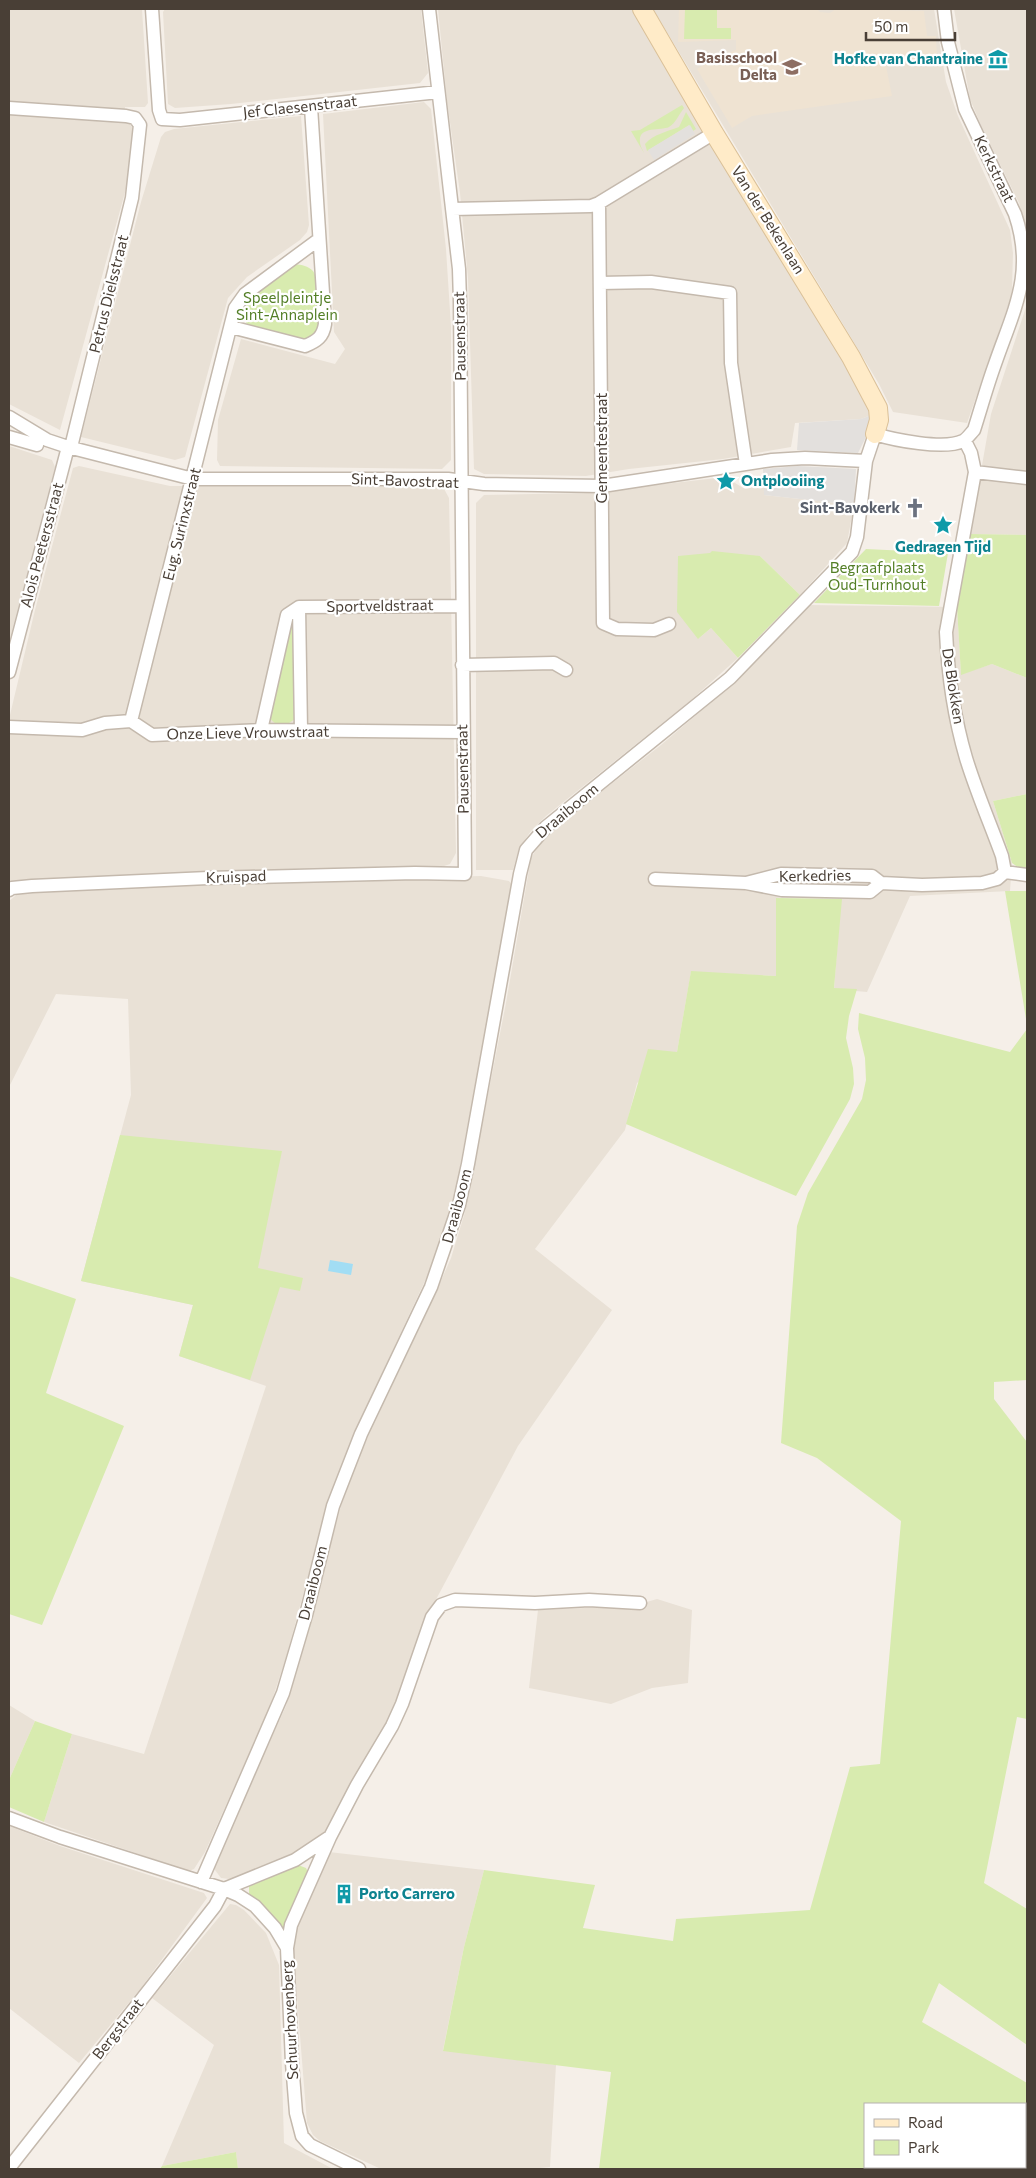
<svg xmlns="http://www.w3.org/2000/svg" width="1036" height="2178" font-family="Commissioner,sans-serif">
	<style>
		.residential { fill: #e9e1d6 }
		.education { fill: #efe3d2 }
		.green { fill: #d8ebaf; fill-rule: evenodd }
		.parking { fill: #e3e0dd }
		.water { fill: #a2ddf4 }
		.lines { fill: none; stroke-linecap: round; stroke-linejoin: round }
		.street-casing { stroke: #c4b9ad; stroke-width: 15 }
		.secondary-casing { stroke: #dac098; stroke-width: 20 }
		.street { stroke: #fff; stroke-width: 12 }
		.secondary { stroke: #ffebc8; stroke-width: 18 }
		.labels { text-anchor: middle; stroke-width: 4.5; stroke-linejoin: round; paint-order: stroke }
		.education-label { font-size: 15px; font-weight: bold; fill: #785e54; stroke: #fff; text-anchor: end }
		.culture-label { font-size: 15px; font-weight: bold; fill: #0d838f; stroke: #fff; text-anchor: start }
		.street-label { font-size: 15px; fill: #493f36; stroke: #fff }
		.park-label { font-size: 15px; fill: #537f26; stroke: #fff }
		.worship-label { font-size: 15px; font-weight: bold; fill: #5b616d; stroke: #fff; text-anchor: end }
	</style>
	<rect width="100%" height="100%" fill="#f5efe8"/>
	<path class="residential" d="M9,9H142L148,103L145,107H125L124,122L130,124L134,131L127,185L60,430L9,404Z
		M165,9H421L428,73L420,83L231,104L175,108L168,104L163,12Z
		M438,9H633L870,403L871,415L861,419L795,423L791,447L723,459L629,469L586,476L484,474L474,469L468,278L460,193L447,101Z
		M653,9H934L946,82L958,116L1010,230L1013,253L1012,290L1010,300L967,423L893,412L879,384Z
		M954,9H1027V230L1019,203L980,123L970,99Z
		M424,102L431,109L446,249L451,327V460L442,469L220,466L217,460L218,420L241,339L335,364L345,349L334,332L323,114Z
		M301,116L309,225L307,232L300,240L247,277L228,298L185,457L175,460L81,437L141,202L161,137L165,132L174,129Z
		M1026,307L1027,535L970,534L991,414Z
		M9,446L52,460L55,467L9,642Z
		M79,466L170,486L443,487L449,498L456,853L450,864L444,866L172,873L14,882L9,884V719L35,610L73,468Z
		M725,477L745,489L764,485V495L854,505L847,543L800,595L760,556L698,639L711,628L738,658L690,701L546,816L531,831L519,848L513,870H476V503L484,495L587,493Z
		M809,605L957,607L961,674L992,664L1027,678V794L993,801L1012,863L1010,891L910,896L867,992L834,989L841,899L777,898L776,976L691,972L677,1052L637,1083L625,1130L535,1249L612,1310L518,1446L432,1607L392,1716L326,1837L247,1875L229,1879L221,1878L215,1870L214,1863L286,1706L341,1506L359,1456L433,1299L451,1258L465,1212L506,1003L531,858L542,840L560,824L661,745L735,682Z
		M481,876L509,881L512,885L453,1204L437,1255L356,1429L328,1502L286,1658L269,1709L205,1852L194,1869L189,1871L44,1822L72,1734L144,1754L266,1386L179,1356L193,1305L81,1281L131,1095L128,999L56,994L9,1087V901L20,892L165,885Z
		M657,1599L692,1610L688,1683L652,1688L611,1704L529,1688L538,1610L633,1606Z
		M9,1705L35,1721L9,1780Z
		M9,1826L60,1846L204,1893L207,1898L141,1988L79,2063L9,2008Z
		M329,1852L484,1870L464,1947L443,2050L556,2065L550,2167L531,2169H381L320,2141L313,2135L307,2123L293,1948L298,1923Z
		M230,1904L236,1905L244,1910L266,1933L279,1965L284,2143L333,2169H238L236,2152L162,2166L214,2045L152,1998Z"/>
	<path class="education" d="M679,9H817L820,12L830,13L836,9L924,11L927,36H936L937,58L886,66L892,96L752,116L732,128L697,69L713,59L736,50V40L678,42Z"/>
	<path class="green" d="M685,9H717V28H731V39H684Z
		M682,105L684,108C679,114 676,123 669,127C660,131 638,126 640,142C640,146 643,150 644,153L631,131L640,130Z
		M686,112L696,129L693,131L689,125L647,151L645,144C654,134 666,132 679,127Z
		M295,264C302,265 308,266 313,271C319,278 322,317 319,326C317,333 312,337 306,340L249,328L243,317L248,298Z
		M970,534L1027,535V678L992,664L961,675L957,607Z
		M866,549L948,553L939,606L814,603Z
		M712,551L760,556L800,595L738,658L711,628L698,639L677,612L678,556L710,553Z
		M291,620H294L295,719L286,725H277L268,717Z
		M1027,794V868H1019L1012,863L993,801Z
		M1005,891H1027V1025Z
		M776,898L842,899L834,988L857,989L849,1016L846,1038L853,1068L854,1084L850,1099L796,1196L626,1124L648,1049L677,1052L691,971L776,976Z
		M859,1013L1010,1052L1027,1029V1380L994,1382V1399L1027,1442V1719L1017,1717L984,1883L1027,1909V2045L939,1983L922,2022L1027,2083V2169H599L611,2072L443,2051L464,1947L484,1870L595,1885L583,1928L673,1941L676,1919L810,1910L850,1767L880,1764L901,1521L817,1458L781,1443L797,1226L808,1193L862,1099L866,1080L865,1058L858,1029ZM865,2104H1025V2167H865Z
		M120,1135L282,1151L258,1268L303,1278L300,1291L280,1287L250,1380L179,1356L193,1305L81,1281Z
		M9,1276L76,1299L46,1393L124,1426L42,1625L9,1614Z
		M35,1721L72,1734L44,1822L9,1807V1780Z
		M298,1865L306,1868L309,1874L286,1938L249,1895V1885Z
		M236,2152L238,2169H160L162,2166Z"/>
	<path class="parking" d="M690,125L695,134L654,160L648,150Z
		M871,415L869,431L858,453L797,450L799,423L861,419Z
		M798,466L856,469L854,505L764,495L763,469Z"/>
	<path class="water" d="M330,1260L353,1264L351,1275L328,1271Z"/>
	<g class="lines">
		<defs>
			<path id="street" d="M152,9L159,110L162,119L180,120L438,92
				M9,108L126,116L135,118L140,125L132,198L72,443L68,447L9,672
				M599,203L603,623L617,629L654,630L669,624
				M452,209L591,206L599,203L714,133
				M600,283L651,282L730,293L731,363L746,464
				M231,327L305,346C317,341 323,337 325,324L311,107
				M9,417L47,440L68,447L193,479H448L484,484L602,486L772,460L805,458L866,461
				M9,437L37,445
				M965,441L971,453L975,472L946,632C948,675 954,717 966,758C976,791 990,823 1002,856L1005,872
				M975,472L1027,478
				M299,607L301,730
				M462,665L554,663L566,670
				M131,721L235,308L245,294L318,240
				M9,727L82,730L105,723L131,721L152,735L261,730L462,732
				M261,730L287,615L299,607L461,606
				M1005,872L1027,875
				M655,879L746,883L782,890L870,892L881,883
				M746,883L781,874L872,876L881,883L922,885L982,883L997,879L1005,872
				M9,890L12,888L32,886L208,878L415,873L465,874L460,302L459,269L429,9
				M9,1818L60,1837L224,1889L238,1895L255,1906L275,1928L287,1948L292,2063L296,2113L302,2136L310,2145L359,2169
				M201,1882L283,1693L306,1615L333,1506L361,1434L431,1287L459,1205L468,1164L520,874L526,850L546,827L730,678L852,552L857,537L866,461L875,434C894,440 944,450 963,441C967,439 971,433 974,430C981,408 987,386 995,364C1014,309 1035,273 1015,214L965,109L948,42L944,9
				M287,1948L291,1925L330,1837L357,1785L392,1726L402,1704L432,1617L441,1605L455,1600L535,1603L589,1600L640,1603
				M9,2168L215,1906L224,1889L295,1860L328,1838"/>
			<path id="secondary" d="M642,9L714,133L851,357L878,408L879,420L875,434"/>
		</defs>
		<use href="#street" class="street-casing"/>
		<use href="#secondary" class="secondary-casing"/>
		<use href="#street" class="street"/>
		<use href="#secondary" class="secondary"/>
	</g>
	<defs>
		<symbol id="museum-bare" viewBox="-9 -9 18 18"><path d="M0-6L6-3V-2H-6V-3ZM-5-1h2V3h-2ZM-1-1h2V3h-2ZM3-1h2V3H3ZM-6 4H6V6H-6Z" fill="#0f9aa8" stroke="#fff" stroke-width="2.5" paint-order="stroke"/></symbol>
		<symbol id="school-bare" viewBox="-9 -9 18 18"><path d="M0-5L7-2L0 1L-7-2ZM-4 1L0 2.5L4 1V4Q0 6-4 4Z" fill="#8d6e63" stroke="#fff" stroke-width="2.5" paint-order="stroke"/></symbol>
		<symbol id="sight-bare" viewBox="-9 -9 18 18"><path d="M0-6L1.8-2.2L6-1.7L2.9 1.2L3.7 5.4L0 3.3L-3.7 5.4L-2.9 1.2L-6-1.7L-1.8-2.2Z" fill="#0f9aa8" stroke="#fff" stroke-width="2.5" paint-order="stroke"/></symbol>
		<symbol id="church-bare" viewBox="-9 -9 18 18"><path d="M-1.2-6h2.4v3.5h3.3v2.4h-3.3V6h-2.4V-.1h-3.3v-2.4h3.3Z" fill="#6b7280" stroke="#fff" stroke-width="2.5" paint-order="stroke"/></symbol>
		<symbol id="building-bare" viewBox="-9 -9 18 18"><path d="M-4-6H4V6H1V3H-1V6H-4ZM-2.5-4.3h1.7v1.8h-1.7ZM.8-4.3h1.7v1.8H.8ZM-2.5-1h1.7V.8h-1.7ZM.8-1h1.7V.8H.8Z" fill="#0f9aa8" stroke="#fff" stroke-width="2.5" paint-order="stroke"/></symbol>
	</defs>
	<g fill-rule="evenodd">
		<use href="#museum-bare" x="984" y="45" width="28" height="28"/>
		<use href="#school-bare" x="778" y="53" width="28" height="28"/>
		<use href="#sight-bare" x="712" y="467" width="28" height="28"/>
		<use href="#church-bare" x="901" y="494" width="28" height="28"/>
		<use href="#sight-bare" x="929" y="511" width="28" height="28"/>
		<use href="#building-bare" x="330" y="1880" width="28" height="28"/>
	</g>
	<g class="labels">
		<g class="education-label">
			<text x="777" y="63">Basisschool<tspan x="777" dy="17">Delta</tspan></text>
		</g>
		<g class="culture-label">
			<text x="983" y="64" text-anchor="end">Hofke van Chantraine</text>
			<text x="741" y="486">Ontplooiing</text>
			<text x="943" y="552" text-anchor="middle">Gedragen Tijd</text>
			<text x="359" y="1899">Porto Carrero</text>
		</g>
		<g class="street-label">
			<text transform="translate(300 107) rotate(-6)" y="5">Jef Claesenstraat</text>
			<text transform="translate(994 169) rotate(64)" y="5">Kerkstraat</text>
			<text transform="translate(768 220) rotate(58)" y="5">Van der Bekenlaan</text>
			<text transform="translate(109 294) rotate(-76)" y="5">Petrus Dielsstraat</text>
			<text transform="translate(460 336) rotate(-91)" y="5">Pausenstraat</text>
			<text transform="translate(602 448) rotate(-90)" y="5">Gemeentestraat</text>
			<text transform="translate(405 481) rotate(2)" y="5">Sint-Bavostraat</text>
			<text transform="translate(182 524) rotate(-76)" y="5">Eug. Surinxstraat</text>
			<text transform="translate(42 545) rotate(-75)" y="5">Alois Peetersstraat</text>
			<text transform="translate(380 606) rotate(-1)" y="5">Sportveldstraat</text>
			<text transform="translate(953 686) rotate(81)" y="5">De Blokken</text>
			<text transform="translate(248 733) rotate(-1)" y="5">Onze Lieve Vrouwstraat</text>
			<text transform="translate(463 769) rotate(-91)" y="5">Pausenstraat</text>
			<text transform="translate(567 811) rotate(-40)" y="5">Draaiboom</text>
			<text transform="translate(815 876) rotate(-1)" y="5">Kerkedries</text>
			<text transform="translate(236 877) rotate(-2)" y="5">Kruispad</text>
			<text transform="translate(457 1206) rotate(-75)" y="5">Draaiboom</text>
			<text transform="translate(313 1583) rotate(-76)" y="5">Draaiboom</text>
			<text transform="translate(290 2020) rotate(-93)" y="5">Schuurhovenberg</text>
			<text transform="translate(118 2029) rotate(-52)" y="5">Bergstraat</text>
		</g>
		<g class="park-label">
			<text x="287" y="303">Speelpleintje<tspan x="287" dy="17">Sint-Annaplein</tspan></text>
			<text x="877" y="573">Begraafplaats<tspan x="877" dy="17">Oud-Turnhout</tspan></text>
		</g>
		<g class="worship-label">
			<text x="900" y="513">Sint-Bavokerk</text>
		</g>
	</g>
	<rect width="1036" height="2178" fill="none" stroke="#493f36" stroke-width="20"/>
	<rect x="864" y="2103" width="162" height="65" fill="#ffffff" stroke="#b6b2af"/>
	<rect x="874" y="2119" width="25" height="8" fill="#ffebc8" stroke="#b6b2af"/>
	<text x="908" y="2128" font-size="15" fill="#493f36">Road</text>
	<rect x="874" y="2140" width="25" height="15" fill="#d8ebaf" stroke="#b6b2af"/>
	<text x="908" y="2153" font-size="15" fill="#493f36">Park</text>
	<path d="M866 32v8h89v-8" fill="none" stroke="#493f36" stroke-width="2.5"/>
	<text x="874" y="32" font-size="15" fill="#493f36" stroke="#ffffff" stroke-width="4" paint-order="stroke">50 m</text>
</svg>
